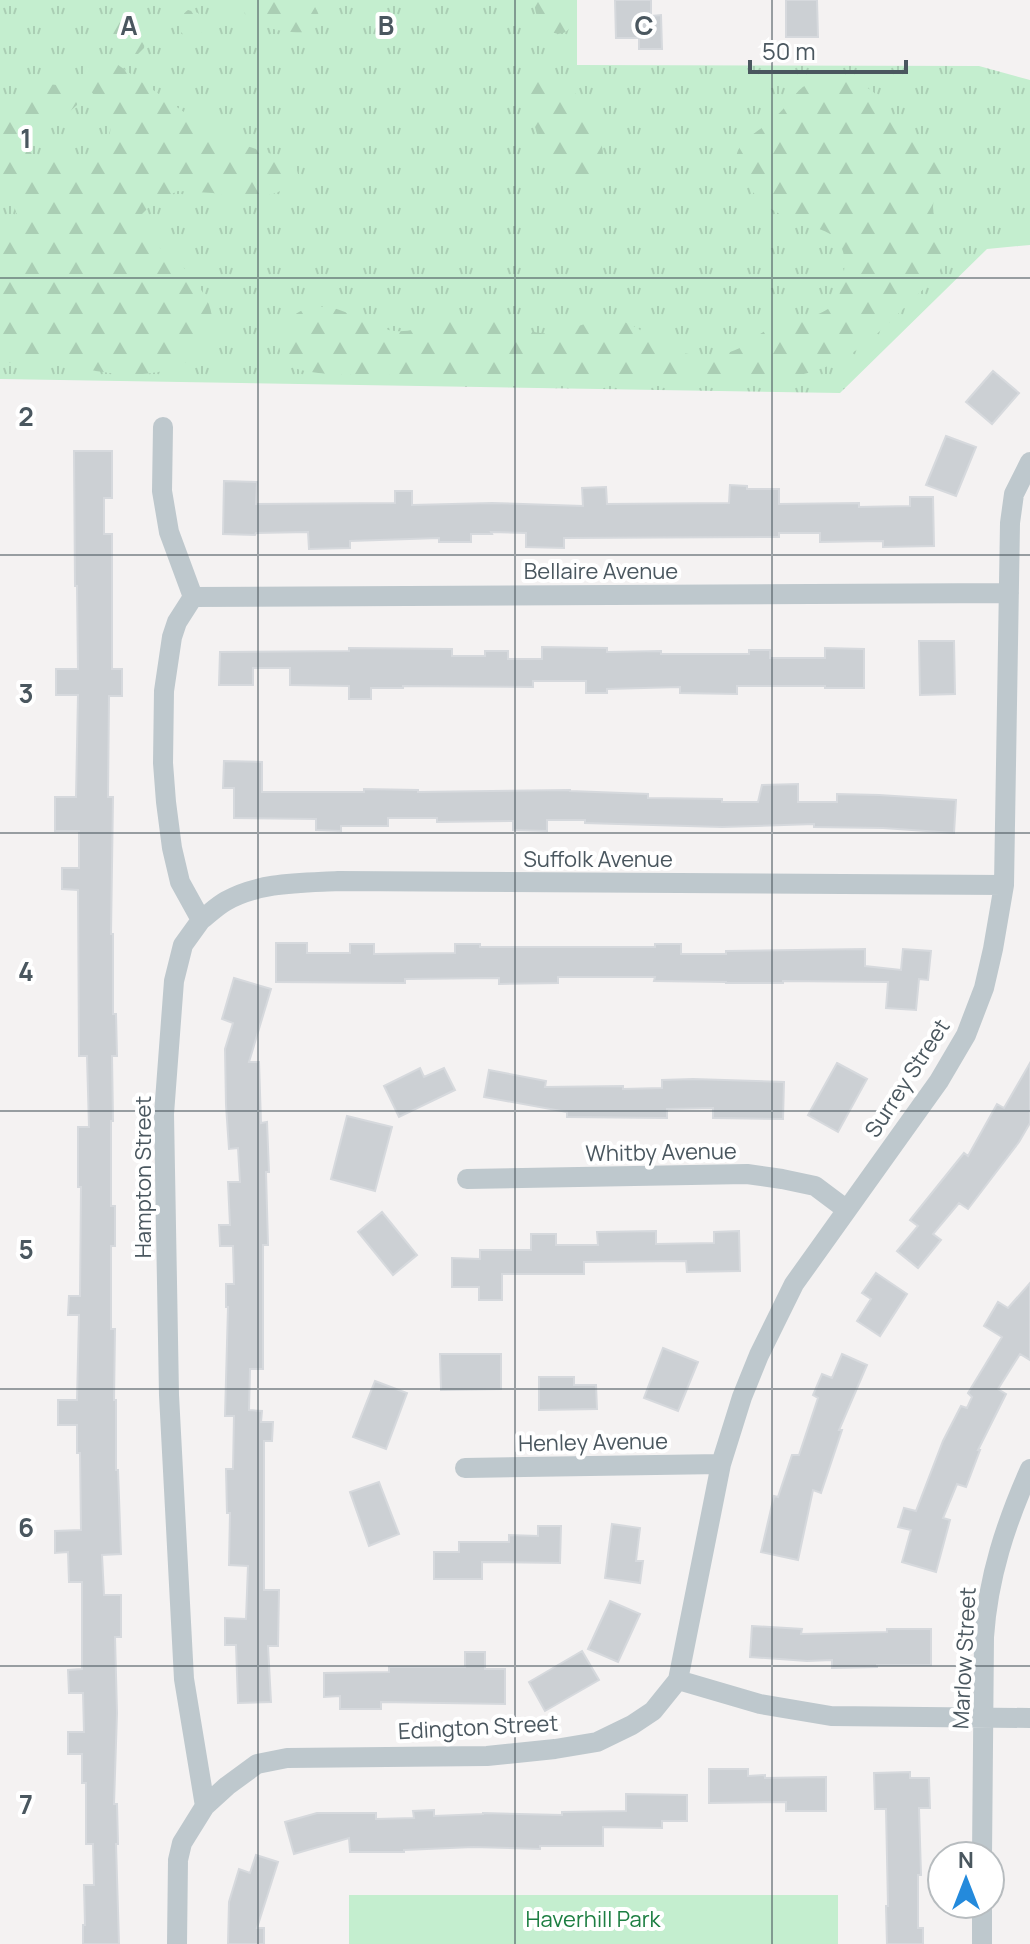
<svg xmlns="http://www.w3.org/2000/svg" width="1030" height="1944" font-family="Manrope,sans-serif">
	<style>
		.grass { fill: url(#grass-tufts) }
		.forest { fill: url(#forest-firs) }
		.park { fill: #c4eecf }
		.building { fill: #ccd0d4; stroke: #d6d9dd; stroke-width: 2 }
		.lines { fill: none; stroke-linecap: round; stroke-linejoin: round }
		.street { stroke: #bec8cd; stroke-width: 20 }
		.grid { fill: none; stroke: #4a575f; stroke-width: 2; stroke-opacity: 0.55 }
		.labels { text-anchor: middle; stroke-width: 8; stroke-linejoin: round; paint-order: stroke }
		.street-label { font-size: 22px; fill: #4a575f; stroke: #fff }
		.park-label { font-size: 22px; fill: #1d7e42; stroke: #fff }
		.grid-label { font-size: 26px; text-anchor: middle; font-weight: bold; fill: #4a575f; stroke: #fff; stroke-width: 8; stroke-linejoin: round; paint-order: stroke }
	</style>
	<defs>
		<pattern id="grass-tufts" width="24" height="20" patternUnits="userSpaceOnUse" patternTransform="scale(2)"><rect width="24" height="20" fill="#c4eecf"/><path d="M3 7l-1-3M5 7V3M7 7l1-3M15 17l-1-3M17 17v-4M19 17l1-3" fill="none" stroke="#aaceb4"/></pattern>
		<pattern id="forest-firs" width="22" height="20" patternUnits="userSpaceOnUse" patternTransform="scale(2)"><rect width="22" height="20" fill="#c4eecf"/><path d="M5 1l3.5 6h-7zM16 11l3.5 6h-7z" fill="#aaceb4"/></pattern>
	</defs>
	<rect width="100%" height="100%" fill="#f4f2f2"/>
	<path class="grass" d="M0,0H577V65L979,66L1030,80V245L987,249L840,393L0,379Z"/>
	<path class="forest" d="M243,0H310C349,48 255,34 244,12C241,7 242,6 243,0Z
		M534,0H572C572,8 574,19 570,27C564,38 550,34 542,25C536,18 535,9 534,0Z
		M188,10L198,13C204,24 206,37 190,39C176,34 177,18 188,10Z
		M119,11C144,10 148,27 144,48L136,56C120,53 110,33 110,17Z
		M92,59L114,62L195,120L247,146L287,159L296,167L298,174L295,182L288,188L273,194L254,197H232L213,193L178,191L154,202L141,215L139,227C148,240 158,246 171,256C184,266 198,283 206,298C214,313 215,331 205,345C183,376 137,377 103,372C84,370 67,362 49,359C32,357 15,361 0,366V252L14,230L16,212L10,194L0,184V110C21,91 51,73 77,94V105L67,114L31,133L26,144C29,150 31,155 37,158C55,168 101,156 109,136C119,107 76,91 84,64Z
		M552,74C570,79 578,99 588,113C601,132 614,171 589,185C581,189 573,188 565,185C558,181 552,177 548,169C543,158 541,145 537,134C533,118 527,103 529,86C536,78 542,75 552,74Z
		M823,80C843,80 866,81 879,98C885,106 888,116 895,123C907,135 937,148 942,161C947,174 933,192 933,207C933,225 949,241 944,260C940,277 922,290 910,302C856,357 827,379 747,380L328,374C313,372 286,372 281,354C274,334 290,312 309,308C341,300 365,328 395,331C419,333 437,319 459,315C489,309 512,331 541,333C567,336 591,315 618,320C633,323 647,335 660,344C679,356 709,358 730,352C746,347 757,334 772,327C792,317 824,321 837,299C841,293 842,283 843,276C846,264 845,251 838,241C829,230 813,227 800,223C776,215 757,201 744,180C726,153 742,142 763,127C771,121 779,114 785,107C799,91 801,83 823,80Z"/>
	<path class="park" d="M349,1895H838V1944H349Z"/>
	<path class="building" d="M615,0H651V16L661,15L662,49H639V38H616Z
		M786,0H817L818,37H786Z
		M993,371L1019,393L992,424L966,402Z
		M946,436L976,447L956,496L926,485Z
		M74,451H112V498H104V534H112V669H122V696H109L108,797H113L111,934H113V1014H116L117,1056H112L113,1121H111V1206H115V1246H111V1329H115L114,1400H116V1470H118L121,1554L102,1555L104,1595H121V1637H115L117,1713L114,1804H117L118,1844H116L119,1944H83V1925H85L84,1885H94L93,1844H86V1783H82V1754H68V1732H84L83,1693H69L68,1670L82,1669V1582H69L68,1552L55,1553V1531L81,1530L80,1453H77V1425H58V1400H77L79,1315H68L69,1296H80L81,1187H78V1127H89L87,1056H79L78,890L62,889V868H79V831H55V797H76L78,695H56V669H78L77,586H75Z
		M224,481L257,482L256,504L395,503V491H412V505L492,503L583,506L582,488L606,487L607,504L729,503L730,485L747,486V489H779V504L859,503V507L910,506V497H933L934,546L883,547V541L820,542V533H779V537L564,538V548L526,547V533L491,532L492,534H471V542H439V538L350,541V548L309,549L308,532L256,533L255,535L223,534Z
		M919,641H954L955,694L920,695Z
		M542,647L607,648V652L661,651V654H749V650H770V658H825V648L864,649V688H825V686H737V694L680,693V687L607,689V693H586V681H533V687L403,686V688H371V699H349V686L290,685V668H253V685H219L220,652L349,651V648L452,649V656H485V651H508V659H542Z
		M224,761L262,762V792H364V789L418,790V792L570,790V791L648,794V798L722,799V802H758L762,785L798,784V802H837V794L879,795L956,800L954,833L883,828L814,827V824L722,827L585,823V820H547V831L513,830V821L437,822V818H388V826H341V831L316,830V819L234,818V788H223Z
		M276,943H307V953H350V944H374V954L455,953V944H480V947H655V944H681V954H726V951L865,949V966L901,970L903,949L931,951L928,980L919,979L916,1010L886,1008L888,982L783,981V983H726V982L654,981L655,977H558V983L499,984V978L405,979V983L276,982Z
		M234,978L271,989L249,1062H259L261,1123L267,1122L269,1172H266L268,1245H263V1369H250L249,1410L262,1411L261,1422H273L272,1441H264V1590H279L278,1646H268L271,1702L238,1703L236,1645H225V1618L246,1619L248,1566L229,1565L230,1513H227L226,1469H233L234,1416H225L228,1307H226V1284H234L233,1246H220L219,1225H230L228,1182H240L238,1148L229,1149L226,1105L225,1049L233,1023L222,1019Z
		M837,1063L867,1079L838,1132L808,1115Z
		M1030,1063V1123L1019,1142L968,1209L959,1203L933,1234L941,1240L918,1268L897,1251L918,1226L910,1220L964,1153L968,1156L997,1104L1004,1108Z
		M420,1068L424,1077L444,1068L455,1090L399,1117L384,1086Z
		M489,1070L546,1081L545,1087L623,1086V1089L662,1088V1080L693,1079L784,1082L783,1119L713,1118V1108L667,1109V1118L567,1117V1112L484,1097Z
		M347,1116L392,1127L375,1191L331,1179Z
		M382,1212L417,1255L393,1275L358,1232Z
		M656,1231V1244L714,1243V1232L739,1231L740,1271L687,1272L686,1261L584,1262V1274H502V1300H479V1287H452V1258L480,1259V1250H531V1234H556V1245H598L597,1232Z
		M876,1273L907,1294L880,1336L857,1321L871,1299L862,1293Z
		M1030,1283V1360L1020,1354L998,1389L1006,1394L978,1450H980L966,1487L957,1484L943,1518L950,1520L936,1572L902,1562L911,1530L898,1527L904,1508L916,1511L943,1441L961,1406L967,1408L972,1397L968,1393L1002,1337L984,1326L998,1302L1008,1308Z
		M663,1348L698,1362L678,1411L644,1398Z
		M440,1354H501V1389L441,1390Z
		M842,1354L867,1365L839,1430H842L821,1493L813,1490L798,1560L761,1552L774,1496L778,1497L792,1455H799L818,1398L813,1395L822,1374L832,1378Z
		M539,1377H574V1385H596L597,1409L539,1410Z
		M375,1381L407,1393L386,1449L353,1437Z
		M379,1482L399,1534L369,1546L350,1492Z
		M612,1524L640,1528L636,1561H643L640,1583L605,1578Z
		M538,1526H561L560,1563L482,1562V1579H434V1552H459V1542H509V1535L538,1536Z
		M610,1601L640,1614L618,1662L588,1649Z
		M752,1626L802,1629L801,1634L887,1632V1629H931V1665H877V1667L832,1668V1660L807,1661L750,1657Z
		M582,1651L599,1680L545,1711L529,1682Z
		M465,1652H485V1669H505V1704L381,1702V1709H340V1696L324,1697V1673L389,1672V1667H465Z
		M709,1769H748V1776L765,1775V1778L826,1777V1811H786V1802L709,1803Z
		M910,1772V1778H929L930,1808H919L921,1875H918V1928H923V1944H887L886,1906H888L886,1809H875L874,1773Z
		M626,1794L687,1795V1821H662V1828L603,1827V1846H540V1849L473,1847L404,1850V1852H350L349,1838L294,1854L285,1822L317,1813H376V1819L414,1818L413,1811L434,1810V1816L483,1814V1813L562,1815V1812L626,1811Z
		M256,1855L278,1862L257,1928H264V1944H228L229,1902L239,1869L250,1873Z"/>
	<g class="lines">
		<path class="street" d="M163,427L162,491L169,532L193,597L177,622L172,637L164,691L163,763L166,802L172,848L180,882L201,920L183,945L174,981L164,1114L169,1395L184,1679L205,1806L182,1843L178,1860L177,1944
			M193,597L1009,593
			M201,920C209,914 217,906 226,901C260,882 300,883 338,881L1004,885
			M467,1179L747,1174L782,1179L815,1186L847,1210
			M465,1468L721,1464
			M678,1680L721,1464L742,1397L759,1355L794,1284L939,1081L966,1035L984,988L993,949L1004,885L1010,523L1014,494L1030,462
			M205,1806L227,1786L257,1764L287,1758L487,1756L555,1749L597,1742L632,1725L653,1711L678,1680L760,1704L831,1716L1030,1718
			M982,1856L984,1637C988,1577 1006,1523 1030,1469
			M982,1904V1944"/>
	</g>
	<path class="grid" d="M258,0V1944M515,0V1944M772,0V1944M0,278H1030M0,555H1030M0,833H1030M0,1111H1030M0,1389H1030M0,1666H1030"/>
	<g class="labels">
		<g class="street-label">
			<text x="601" y="579">Bellaire Avenue</text>
			<text x="598" y="867">Suffolk Avenue</text>
			<text transform="translate(907 1078) rotate(-57)" y="8">Surrey Street</text>
			<text transform="translate(661 1152) rotate(-1)" y="8">Whitby Avenue</text>
			<text transform="translate(143 1177) rotate(-90)" y="8">Hampton Street</text>
			<text transform="translate(593 1442) rotate(-1)" y="8">Henley Avenue</text>
			<text transform="translate(964 1658) rotate(-87)" y="8">Marlow Street</text>
			<text transform="translate(478 1727) rotate(-3)" y="8">Edington Street</text>
		</g>
		<g class="park-label">
			<text x="593" y="1927">Haverhill Park</text>
		</g>
	</g>
	<g class="grid-label">
		<text x="129" y="35">A</text>
		<text x="386" y="35">B</text>
		<text x="644" y="35">C</text>
		<text x="26" y="148">1</text>
		<text x="26" y="426">2</text>
		<text x="26" y="703">3</text>
		<text x="26" y="981">4</text>
		<text x="26" y="1259">5</text>
		<text x="26" y="1537">6</text>
		<text x="26" y="1814">7</text>
	</g>
	<g transform="translate(966 1880)"><circle r="38" fill="#ffffff" stroke="#b7bcbf" stroke-width="2"/>
	<path d="M0-6L14 30L0 20L-14 30Z" fill="#248adc"/>
	<text y="-12" font-size="22" font-weight="bold" text-anchor="middle" fill="#4a575f">N</text>
	</g>
	<path d="M750 60v12h156v-12" fill="none" stroke="#4a575f" stroke-width="4"/>
	<text x="762" y="60" font-size="24" fill="#4a575f" stroke="#ffffff" stroke-width="6" paint-order="stroke">50 m</text>
</svg>
